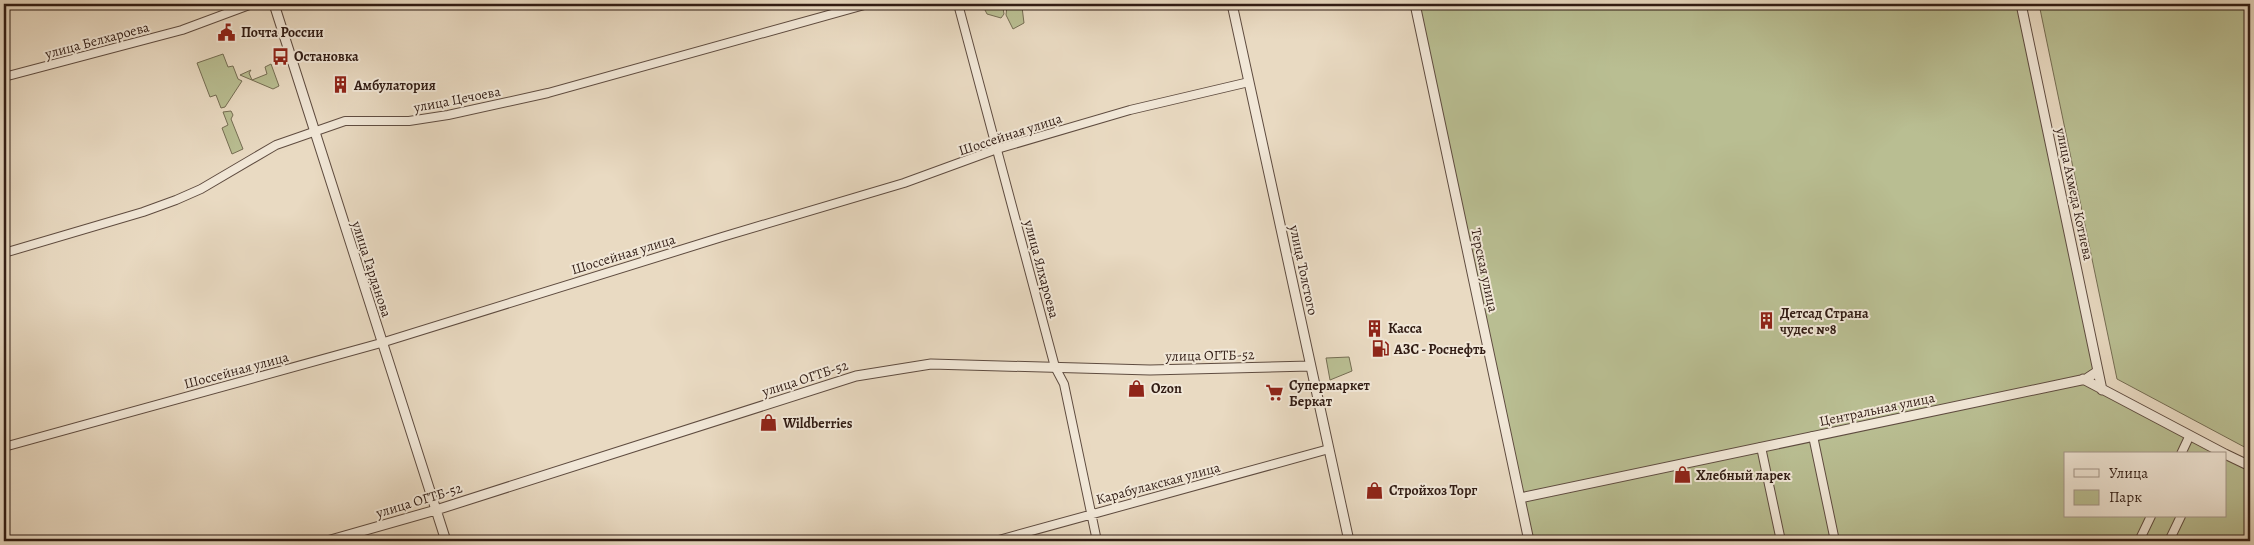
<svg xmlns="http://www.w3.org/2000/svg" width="2254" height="545" font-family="Alegreya,serif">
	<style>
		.green { fill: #b9be92; stroke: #756d53 }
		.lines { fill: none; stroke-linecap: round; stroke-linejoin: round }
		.minor-casing { stroke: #5f4c40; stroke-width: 10 }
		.tertiary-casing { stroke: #5f4c40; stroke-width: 11 }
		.minor { stroke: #f1e7d7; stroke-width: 8 }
		.tertiary { stroke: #f1e7d7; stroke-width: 9 }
		.labels { text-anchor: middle; stroke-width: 4; stroke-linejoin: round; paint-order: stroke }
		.poi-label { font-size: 14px; font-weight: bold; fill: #311c14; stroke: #f1e7d7; text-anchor: start }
		.street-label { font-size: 14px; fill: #311c14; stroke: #f1e7d7 }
	</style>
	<rect width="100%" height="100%" fill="#e9dac2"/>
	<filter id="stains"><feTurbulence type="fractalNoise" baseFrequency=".004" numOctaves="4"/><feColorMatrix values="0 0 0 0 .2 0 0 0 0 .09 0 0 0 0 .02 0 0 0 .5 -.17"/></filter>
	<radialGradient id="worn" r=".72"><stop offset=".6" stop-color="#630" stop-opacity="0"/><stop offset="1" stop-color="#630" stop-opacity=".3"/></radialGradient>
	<path class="green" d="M982,4H1026L1022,7L1024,23L1013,29L1006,15L1007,5L1003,8L1004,14L1001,18L987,14Z
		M1415,4H2021L2102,390L2225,454H2065V516H2225V454L2250,466V541H1529Z
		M2039,4H2250V450L2117,379Z
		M223,54L228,67L233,66L238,79L242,81L225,107L221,108L216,95L210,97L197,63Z
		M271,64L279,86L273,89L240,75L251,70L249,73L252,80L267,74L265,67Z
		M231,111L233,115L231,119L243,149L232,154L222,128L228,125L223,112Z
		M1349,357L1352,371L1330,380L1326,358Z"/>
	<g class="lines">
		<defs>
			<path id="minor" d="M958,4L1055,367L1064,384L1097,541
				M4,77L182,30L252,4
				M4,253L143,212L176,200L201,189L276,145L345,121H409L448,115L548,93L868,4
				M1813,436L1835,541
				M4,447L381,343L722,237L904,183L997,149L1130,110L1249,82
				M1761,447L1781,541
				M2181,454L2189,437
				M995,541L1329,449
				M2139,541L2151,516
				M2169,541L2181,516"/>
			<path id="tertiary" d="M274,4L446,541
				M1232,4L1349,541
				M1415,4L1529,541
				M2021,4L2102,390
				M2083,379L2225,454
				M2225,454L2250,466
				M1520,498L2086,379L2098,371
				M327,541L436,510L856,376L931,364L1150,370L1310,366"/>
		</defs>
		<use href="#minor" class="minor-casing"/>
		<use href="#tertiary" class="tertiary-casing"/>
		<use href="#minor" class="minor"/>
		<use href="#tertiary" class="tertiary"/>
	</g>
	<defs>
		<symbol id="civic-bare" viewBox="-9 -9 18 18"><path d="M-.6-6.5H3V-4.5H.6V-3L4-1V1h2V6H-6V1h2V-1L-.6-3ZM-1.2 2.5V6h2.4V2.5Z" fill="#8f2418" stroke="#f1e7d7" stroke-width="2.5" paint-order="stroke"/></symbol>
		<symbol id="bus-bare" viewBox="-9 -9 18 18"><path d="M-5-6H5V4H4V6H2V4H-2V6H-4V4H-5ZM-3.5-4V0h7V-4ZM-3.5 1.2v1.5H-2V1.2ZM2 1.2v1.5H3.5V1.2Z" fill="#8f2418" stroke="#f1e7d7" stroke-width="2.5" paint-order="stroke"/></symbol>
		<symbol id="building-bare" viewBox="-9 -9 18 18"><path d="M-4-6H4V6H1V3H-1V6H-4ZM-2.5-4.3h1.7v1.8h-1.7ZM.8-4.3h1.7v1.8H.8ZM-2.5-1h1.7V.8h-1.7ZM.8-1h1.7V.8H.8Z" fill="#8f2418" stroke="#f1e7d7" stroke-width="2.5" paint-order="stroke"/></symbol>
		<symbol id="fuel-bare" viewBox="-9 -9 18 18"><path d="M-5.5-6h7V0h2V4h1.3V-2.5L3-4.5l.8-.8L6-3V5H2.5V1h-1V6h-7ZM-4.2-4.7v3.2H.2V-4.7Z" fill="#8f2418" stroke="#f1e7d7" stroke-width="2.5" paint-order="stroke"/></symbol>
		<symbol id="shop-bare" viewBox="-9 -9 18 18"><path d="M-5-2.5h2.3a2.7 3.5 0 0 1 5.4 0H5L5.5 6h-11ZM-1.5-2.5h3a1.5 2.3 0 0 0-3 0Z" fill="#8f2418" stroke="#f1e7d7" stroke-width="2.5" paint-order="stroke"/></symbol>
		<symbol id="supermarket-bare" viewBox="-9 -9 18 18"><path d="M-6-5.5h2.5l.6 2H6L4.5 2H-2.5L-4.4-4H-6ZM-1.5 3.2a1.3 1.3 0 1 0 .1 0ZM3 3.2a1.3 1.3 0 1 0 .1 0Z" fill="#8f2418" stroke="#f1e7d7" stroke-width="2.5" paint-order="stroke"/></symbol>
	</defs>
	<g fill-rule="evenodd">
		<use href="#civic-bare" x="214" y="20" width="25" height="25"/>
		<use href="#bus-bare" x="268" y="44" width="25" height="25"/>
		<use href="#building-bare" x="328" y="72" width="25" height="25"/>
		<use href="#building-bare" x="1754" y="308" width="25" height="25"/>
		<use href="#building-bare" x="1362" y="316" width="25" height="25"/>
		<use href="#fuel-bare" x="1368" y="336" width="25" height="25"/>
		<use href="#shop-bare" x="1124" y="376" width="25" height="25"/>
		<use href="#supermarket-bare" x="1262" y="380" width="25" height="25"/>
		<use href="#shop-bare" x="756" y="410" width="25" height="25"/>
		<use href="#shop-bare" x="1670" y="462" width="25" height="25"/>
		<use href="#shop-bare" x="1362" y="478" width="25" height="25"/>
	</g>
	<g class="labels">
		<g class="poi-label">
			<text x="241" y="37">Почта России</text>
			<text x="294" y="61">Остановка</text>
			<text x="354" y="90">Амбулатория</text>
			<text x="1780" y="318">Детсад Страна<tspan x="1780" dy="16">чудес №8</tspan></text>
			<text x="1388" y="333">Касса</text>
			<text x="1394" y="354">АЗС - Роснефть</text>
			<text x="1289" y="390">Супермаркет<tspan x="1289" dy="16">Беркат</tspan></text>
			<text x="1151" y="393">Ozon</text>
			<text x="783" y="428">Wildberries</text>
			<text x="1696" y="480">Хлебный ларек</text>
			<text x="1389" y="495">Стройхоз Торг</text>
		</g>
		<g class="street-label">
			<text transform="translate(97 40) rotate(-15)" y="5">улица Белхароева</text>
			<text transform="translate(457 99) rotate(-11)" y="5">улица Цечоева</text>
			<text transform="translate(1010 134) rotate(-18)" y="5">Шоссейная улица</text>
			<text transform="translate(2075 194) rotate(78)" y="5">улица Ахмеда Котиева</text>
			<text transform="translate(623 254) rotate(-17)" y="5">Шоссейная улица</text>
			<text transform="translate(372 269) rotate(72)" y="5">улица Гарданова</text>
			<text transform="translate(1042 269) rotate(75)" y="5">улица Ялхароева</text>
			<text transform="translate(1304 270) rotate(78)" y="5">улица Толстого</text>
			<text transform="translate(1485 270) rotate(78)" y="5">Терская улица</text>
			<text transform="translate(1210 355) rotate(-1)" y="5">улица ОГТБ-52</text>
			<text transform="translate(236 370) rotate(-15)" y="5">Шоссейная улица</text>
			<text transform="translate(805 378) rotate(-18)" y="5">улица ОГТБ-52</text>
			<text transform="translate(1877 409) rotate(-12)" y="5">Центральная улица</text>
			<text transform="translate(1158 483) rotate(-15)" y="5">Карабулакская улица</text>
			<text transform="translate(419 500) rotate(-17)" y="5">улица ОГТБ-52</text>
		</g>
	</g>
	<rect width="2254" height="545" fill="none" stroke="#e9dac2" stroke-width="20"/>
	<rect x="5" y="5" width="2244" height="535" fill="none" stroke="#311c14" stroke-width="2.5"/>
	<rect x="10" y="10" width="2234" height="525" fill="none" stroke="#311c14"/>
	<rect x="2064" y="452" width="162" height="65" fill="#f1e7d7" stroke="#a49689"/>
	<rect x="2074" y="469" width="25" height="8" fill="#f1e7d7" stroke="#a49689"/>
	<text x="2109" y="478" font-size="15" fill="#311c14">Улица</text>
	<rect x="2074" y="490" width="25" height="15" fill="#b9be92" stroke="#a49689"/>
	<text x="2109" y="502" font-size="15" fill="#311c14">Парк</text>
	<rect width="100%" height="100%" filter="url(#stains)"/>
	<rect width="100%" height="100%" fill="url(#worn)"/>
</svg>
